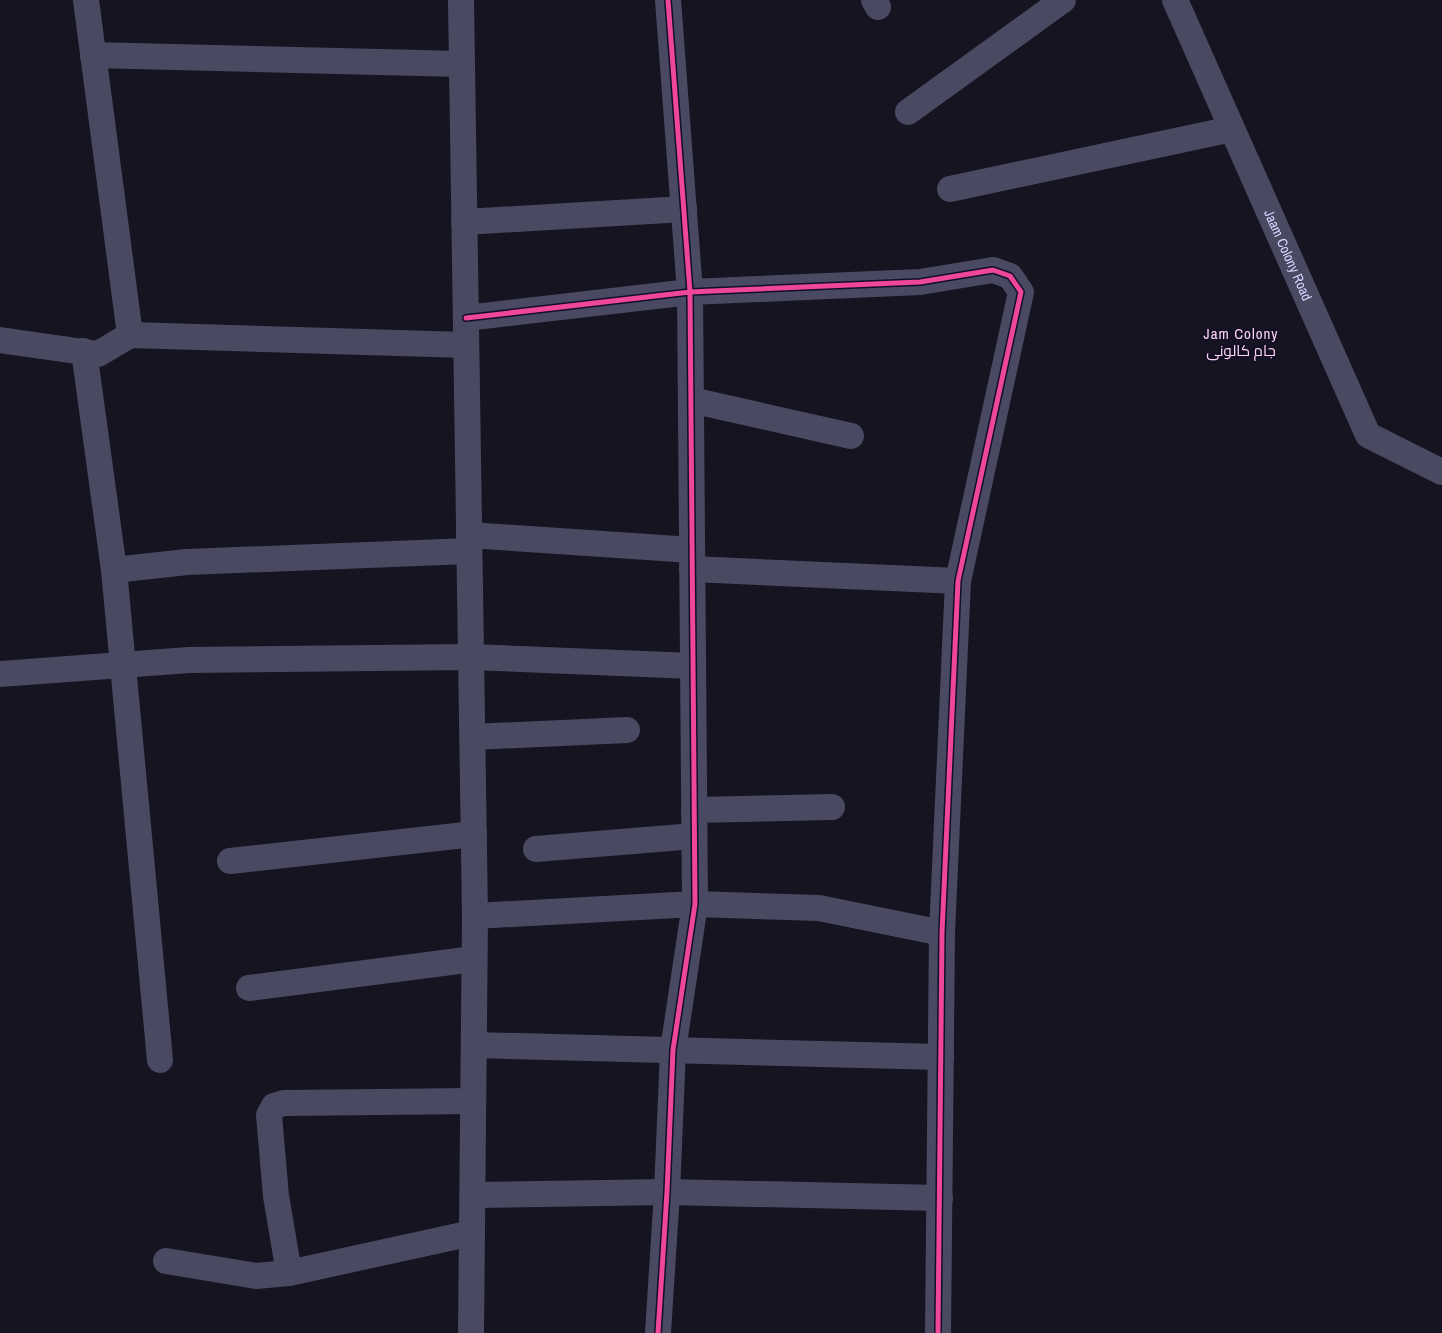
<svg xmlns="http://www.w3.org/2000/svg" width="1442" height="1333" font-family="'Archivo Narrow',Cairo,sans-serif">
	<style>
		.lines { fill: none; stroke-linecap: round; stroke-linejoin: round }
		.minor { stroke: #4a4962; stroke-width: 26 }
		.cycleway-casing { stroke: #130f26; stroke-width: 8 }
		.cycleway { stroke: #ed469a; stroke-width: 5 }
		.labels { text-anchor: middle; stroke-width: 4; stroke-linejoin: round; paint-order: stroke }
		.street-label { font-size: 14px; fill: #d9d4ff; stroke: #130f26 }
		.neighbourhood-label { font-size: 15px; letter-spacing: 1px; fill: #ffd6f0; stroke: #130f26 }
	</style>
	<rect width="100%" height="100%" fill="#161421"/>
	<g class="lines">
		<g class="minor">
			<path d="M86,0L130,335"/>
			<path d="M461,0L475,916L471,1333"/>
			<path d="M874,0L878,7"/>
			<path id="s1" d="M1175,0L1368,435L1442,472"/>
			<path d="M93,55L462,64"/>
			<path d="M908,112L1063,0"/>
			<path d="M950,189L1232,129"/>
			<path d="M464,222L684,209"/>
			<path d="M466,318L690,292L920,282L993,270L1010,276L1021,292L958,581L942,933L938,1333"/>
			<path d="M0,340L98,354L130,335L466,345"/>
			<path d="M84,351L114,570L160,1060"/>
			<path d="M691,400L851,436"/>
			<path d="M469,535L692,550"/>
			<path d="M692,569L958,581"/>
			<path d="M114,570L187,562L469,551"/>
			<path d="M0,674L189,660L471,657L693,666"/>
			<path d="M473,737L627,730"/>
			<path d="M694,810L832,807"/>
			<path d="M536,849L694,836"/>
			<path d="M230,861L474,834"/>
			<path d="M475,916L695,904L819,908L942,933"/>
			<path d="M249,988L474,959"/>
			<path d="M474,1045L941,1057"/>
			<path d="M473,1195L667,1192L940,1198"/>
			<path d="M166,1261L256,1276L289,1273L472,1233"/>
			<path d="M289,1273L276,1196L269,1115L274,1106L284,1103L473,1101"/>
			<path d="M658,1333L667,1192L673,1050L695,904L690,292L668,0"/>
		</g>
		<defs>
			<path id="cycleway" d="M466,318L690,292L920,282L993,270L1010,276L1021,292L958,581L942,933L938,1333
				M658,1333L667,1192L673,1050L695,904L690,292L668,0"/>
		</defs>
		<use href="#cycleway" class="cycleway-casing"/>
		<use href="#cycleway" class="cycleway"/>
	</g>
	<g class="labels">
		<g class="street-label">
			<text dy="5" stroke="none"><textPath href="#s1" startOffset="279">Jaam Colony Road</textPath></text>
		</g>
		<g class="neighbourhood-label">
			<text x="1241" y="339">Jam Colony<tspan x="1241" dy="17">جام کالونی</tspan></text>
		</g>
	</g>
</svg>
